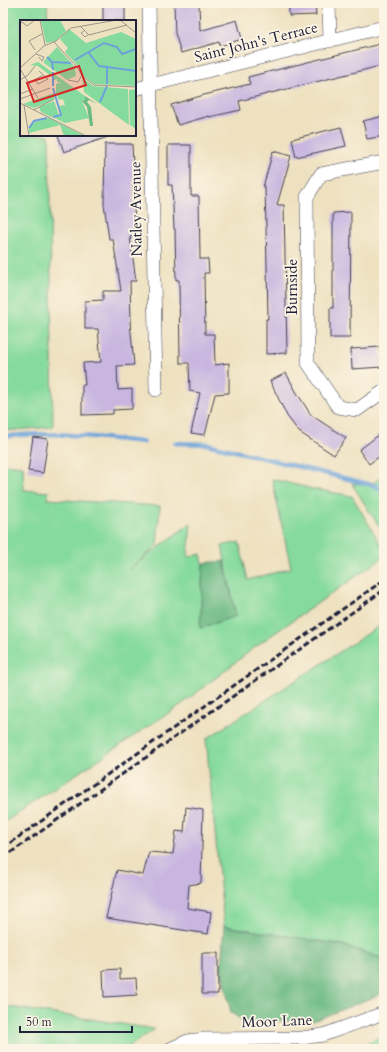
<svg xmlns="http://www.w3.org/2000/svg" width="387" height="1052" font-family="Cardo,serif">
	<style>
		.green { fill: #85da9d; stroke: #547e6c }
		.forest { fill: #6cba84; stroke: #476e60 }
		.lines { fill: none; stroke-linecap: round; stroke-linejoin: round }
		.stream { stroke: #6ca2d9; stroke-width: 4.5 }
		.building { fill: #c8b6e0 }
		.street-casing { stroke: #413f4f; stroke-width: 14 }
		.street { stroke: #fff; stroke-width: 13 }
		.rail { stroke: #22223b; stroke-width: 3; stroke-dasharray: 6 3; stroke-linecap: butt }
		.labels { text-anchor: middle; stroke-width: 3.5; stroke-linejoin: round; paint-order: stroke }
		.street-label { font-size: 15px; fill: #22223b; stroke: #fcf5e5 }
		.inset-river { fill: none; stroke: #6ca2d9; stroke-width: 2 }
		.inset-road { fill: none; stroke: #9c958b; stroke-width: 1 }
		.view { fill: #d62828; fill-opacity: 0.15; stroke: #d62828; stroke-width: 2 }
		.inset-edge { fill: none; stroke: #22223b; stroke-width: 2 }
	</style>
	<rect width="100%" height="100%" fill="#fcf5e5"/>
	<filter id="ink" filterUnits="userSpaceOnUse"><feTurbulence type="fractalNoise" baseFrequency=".025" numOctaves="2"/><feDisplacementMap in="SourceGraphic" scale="8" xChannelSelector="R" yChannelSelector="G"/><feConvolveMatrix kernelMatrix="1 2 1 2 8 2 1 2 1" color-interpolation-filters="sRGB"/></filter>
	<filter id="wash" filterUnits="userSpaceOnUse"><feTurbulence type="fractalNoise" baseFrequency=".012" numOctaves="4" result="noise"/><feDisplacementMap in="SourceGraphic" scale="16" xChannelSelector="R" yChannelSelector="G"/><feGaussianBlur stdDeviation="0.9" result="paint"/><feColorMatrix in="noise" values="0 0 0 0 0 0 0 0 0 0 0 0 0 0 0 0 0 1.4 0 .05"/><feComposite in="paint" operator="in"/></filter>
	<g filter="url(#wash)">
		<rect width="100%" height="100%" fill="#eee1c0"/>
		<path class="green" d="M3,3H47L48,21H21V135H49L53,427L3,431Z
			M3,464L23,466L24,490L49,492L47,499L160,506L157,546L128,570L191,523L188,557L201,554L203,563L200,628L236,616L222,546L239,542L248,580L291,568L272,479L313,489L352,496L384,550V557L259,644L182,704L3,823Z
			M384,475V534L352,484L373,483Z
			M384,623V959L343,945L224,926L206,739Z
			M3,1006L155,1029L126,1049H3Z
			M384,1035V1049H316L366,1044Z"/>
		<path class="forest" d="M224,561L236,616L200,628L203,563Z
			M224,926L343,945L384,959V993L313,1021H244L231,1013L221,968Z"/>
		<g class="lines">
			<path class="stream" d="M3,437C49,430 98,438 144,442
				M175,443L207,444L376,486L384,492"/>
		</g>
		<g id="blocks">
			<path class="building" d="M103,3H125V21H103Z
				M174,3H199L200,31L237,20L242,39L220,46L219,42L181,53L175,33Z
				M289,3H315L316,15L289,16Z
				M384,43V65L239,101L241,110L209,117V116L178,125L171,105L204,95L250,84L248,77Z
				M384,116V136L367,139L363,121Z
				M341,127L346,146L296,157L292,139Z
				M58,135H108V137L64,152Z
				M105,144H132L133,164H134L133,200L137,236L130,237L136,281H130L131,322H130L134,365L117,366L118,390L132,389V409L113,410V414L82,415V385H85L83,363L101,362L98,329H85V301L103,300V291H121L113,239H109L104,204Z
				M168,145H191V196H199L200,259H208L209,273H204L205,334H214L215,365L229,363V393L215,394L205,435L191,433L200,393L190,391L189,363H180L179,280H176L175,229H174L172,185H168Z
				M273,151L291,156L277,205H284L287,353L266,354V319H268L267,265L265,188L263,187Z
				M351,212L350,338H330V308H333V213Z
				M380,347L382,367L352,369L351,349Z
				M286,373L297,393L311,415L346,438L334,455L299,432L287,416L270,381Z
				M384,431V453L369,464L359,450Z
				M33,437L48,439L43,473L28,471Z
				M186,807L203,810L201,883L189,885L187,908L211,912L208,934L106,918L117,870L143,875L149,852L173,854L176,831L184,832Z
				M202,953H218V994H202Z
				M120,969V979L136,978L137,995L104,997L103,970Z"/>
		</g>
	</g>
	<g filter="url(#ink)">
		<use href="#blocks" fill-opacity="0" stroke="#413f4f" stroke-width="1"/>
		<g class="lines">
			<defs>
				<path id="street" d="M149,3L156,390
					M329,3L330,41
					M135,89L384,27
					M384,162L321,174L307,197L308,363L338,407L357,410L384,391
					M170,1049L188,1041L204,1039L302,1038L323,1035L384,1013"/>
			</defs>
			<use href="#street" class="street-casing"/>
			<use href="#street" class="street"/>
			<path class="rail" d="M3,848L384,580
				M3,858L384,590"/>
		</g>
	</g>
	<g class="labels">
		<g class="street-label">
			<text transform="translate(256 42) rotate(-14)" y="5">Saint John's Terrace</text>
			<text transform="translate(136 209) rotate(-91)" y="5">Natley Avenue</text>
			<text transform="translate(292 287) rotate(-90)" y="5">Burnside</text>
			<text transform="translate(277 1021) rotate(-2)" y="5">Moor Lane</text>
		</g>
	</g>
	<g transform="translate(20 20)">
		<rect width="116" height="116" fill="#eee1c0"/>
		<path d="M21,0H40L46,11L36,21L26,23ZM49,9L66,23L101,12L116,19V66L74,64L62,55L59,47L45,32L48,28L40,19ZM37,27L55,47L56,56L47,60L23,42ZM18,42L65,76L66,80L62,81L69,98L45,103L33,97L41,95L39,86L45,85L43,79L39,80L36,73V64L41,62H37V59L33,61L32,57L18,46L10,45ZM62,57L73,66L108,69L109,105L64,72ZM116,69V109L110,105L109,70ZM34,73L36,77L31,81L14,88L3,84ZM34,81L39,95L31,97L21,92L19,87ZM29,98L64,116H44L40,105L9,113V107L15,102Z" fill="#85da9d"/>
		<path d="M65,76L77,84L69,80L67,82L71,87L73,106H70L67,87L62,81L65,80Z" fill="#6cba84"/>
		<path class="inset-river" d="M68,32L79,46L87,47V64M27,37L32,42L33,50M55,40L84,23L97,27L102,34L116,29M32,42L51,43M87,47L116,51M33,52V66M33,68L41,95L33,97M80,82L87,66M9,108L14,101L27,98"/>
		<path class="inset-road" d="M20,0L25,25M100,0L116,13M0,4L2,2L7,6L15,0M60,6L69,15L107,5M64,11L61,13L65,17L68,15M34,22L57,47L62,56L74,65L116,67M15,30L9,21L22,14M16,34L24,37L22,41L19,37M0,48L24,26L36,21L51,8L97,0M0,49L18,78M14,59L18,64L28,59L19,51M0,60L8,55L15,46M48,60L58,62L62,55M9,63L23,55M0,74L13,69M0,79L30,68M0,83L66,116M4,85L9,116M14,90L34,79"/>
		<path class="view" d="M59,46L66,65L14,82L7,63Z"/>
		<rect width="116" height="116" class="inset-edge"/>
	</g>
	<rect width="387" height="1052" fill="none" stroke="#fcf5e5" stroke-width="16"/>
	<path d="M20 1026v6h112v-6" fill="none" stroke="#22223b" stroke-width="2"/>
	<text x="26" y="1026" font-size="12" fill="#22223b" stroke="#fcf5e5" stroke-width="3" paint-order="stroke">50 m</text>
</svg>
